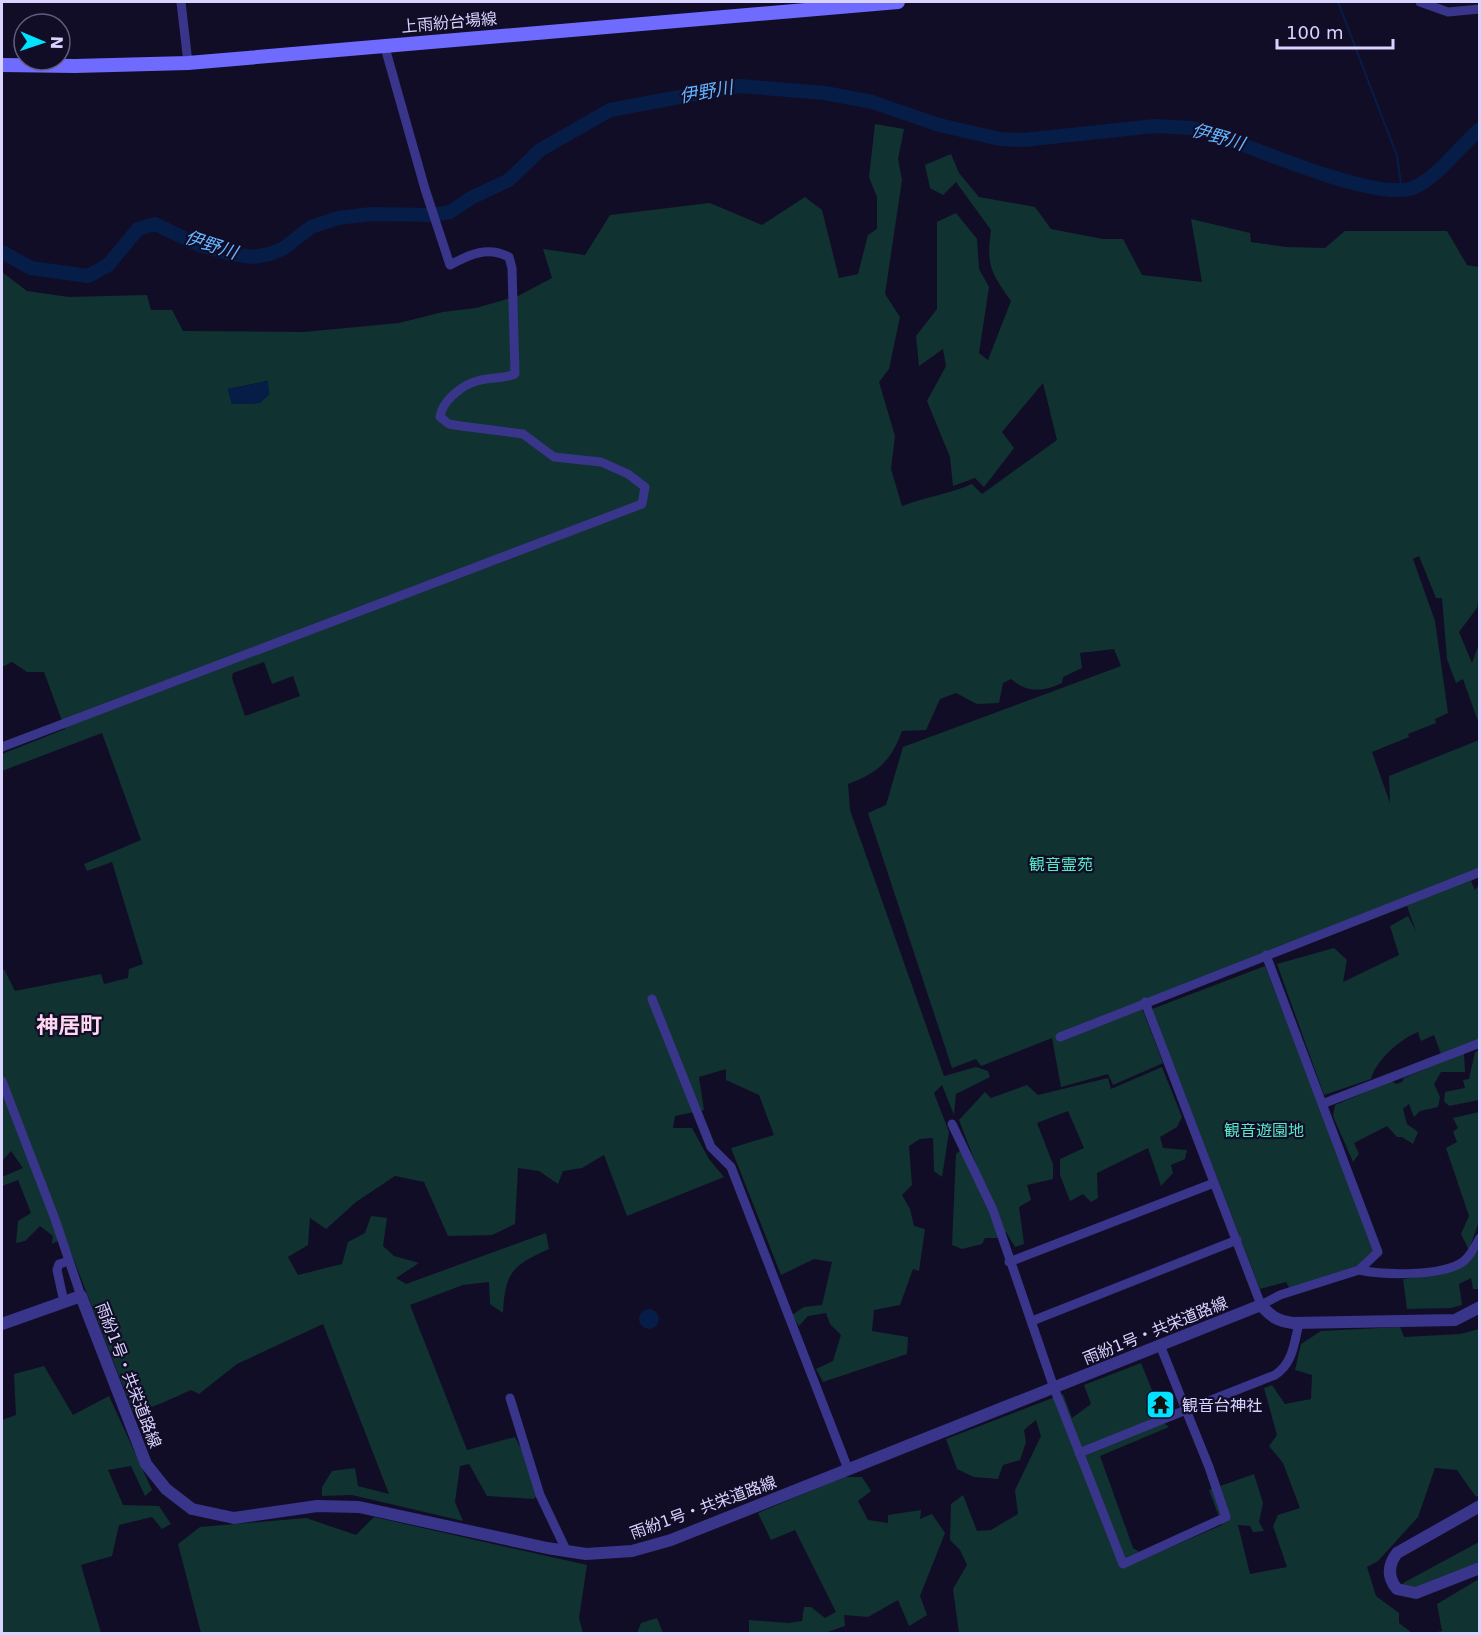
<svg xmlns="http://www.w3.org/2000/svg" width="1481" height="1635" font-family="'DejaVu Sans','Noto Sans JP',sans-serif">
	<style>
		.green { fill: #103231; fill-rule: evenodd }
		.water { fill: #061d48 }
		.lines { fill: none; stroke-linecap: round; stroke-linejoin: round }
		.stream { stroke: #061d48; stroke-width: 2 }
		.river { stroke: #061d48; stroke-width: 14 }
		.minor { stroke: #39358a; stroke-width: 9 }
		.tertiary { stroke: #39358a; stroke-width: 12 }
		.secondary { stroke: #706bff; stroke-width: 14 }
		.labels { text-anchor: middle; stroke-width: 4.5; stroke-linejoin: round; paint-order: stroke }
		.street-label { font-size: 16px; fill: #d9d4ff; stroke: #120d27 }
		.park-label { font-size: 16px; fill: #56e9c6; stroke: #120d27 }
		.poi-label { font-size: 16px; fill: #d9d4ff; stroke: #120d27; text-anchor: start }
		.water-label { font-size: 18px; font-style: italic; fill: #62b4ff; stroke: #120d27 }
		.district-label { font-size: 22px; font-weight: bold; fill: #ffd6ef; stroke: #120d27 }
	</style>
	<rect width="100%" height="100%" fill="#120d27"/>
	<path class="green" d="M875,124L904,129L898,159L902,180L885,294L900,317L889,369L879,382L895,436L891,469L902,506C925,497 949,494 972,484L982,494L1057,440L1043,383L1002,432L1014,448L984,487L975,478L953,486L950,457L927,401L946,366L943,349L919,366L916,336L937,309V222L956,213L977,239L979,269L989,287L979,353L988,360L1011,301C991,272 986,266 991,230L956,182L943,195L930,188L925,165L951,154L959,173L979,197L1035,207L1051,229L1103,239H1123L1142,275L1202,282L1191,219L1250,233L1251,242L1286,247L1325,248L1345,231H1447L1467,265L1479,267V595L1477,608L1459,632L1472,663L1479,644V724L1463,679L1456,683L1447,659L1442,598H1436L1419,556L1413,559L1435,621L1448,713L1435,719L1436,723L1408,734L1409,737L1372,752L1390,803L1389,776L1479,740V877L1471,881L1475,890L1479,885V1040L1441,1054L1434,1035L1421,1041L1418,1032C1400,1039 1376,1060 1371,1079L1324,1095L1277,964L1334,948L1347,960L1343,982L1399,955L1390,926L1408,916L1416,931L1407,906L1142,1008L1163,1063L1113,1085L1108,1074L1061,1087L1052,1038L981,1066L976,1059L952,1068L868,813L886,805L903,747L1121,666L1114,649L1080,653L1082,668L1063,677L1062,683C1043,692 1027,693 1011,679L1003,683L999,703L977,704L956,693L940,699L926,730L902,731C891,761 878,773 848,784L850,810L944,1076L976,1067L988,1071L990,1077L956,1094L954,1115L942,1085L934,1093L949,1132L942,1177L934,1171L933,1138L920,1139L909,1146L912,1185L902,1195L910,1209L914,1226L925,1229L919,1271L913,1269L900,1305L874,1310L872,1331L908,1337L907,1354L823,1382L816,1369L833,1361L841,1335L830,1324L826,1313L808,1316L799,1326L792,1315L804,1307L822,1305L832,1262L814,1259L781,1275L731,1148L774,1135L759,1095L726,1080V1069L699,1077L704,1110L675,1116L673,1128H692L709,1159L724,1177L627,1216L604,1155L582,1168L563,1171L558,1184L539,1171L518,1168L515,1224L492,1235L448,1236L424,1182L395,1176L356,1202L326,1229L310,1218L308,1245L288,1257L298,1275L342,1264L348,1242L365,1233L371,1216L387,1218L383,1246L394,1256L419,1263L396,1278L406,1284L546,1233L549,1249C512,1265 505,1273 503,1313L490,1304L489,1282L463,1285L410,1305L467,1450L515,1437L541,1489L534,1499L487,1496L469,1464L460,1466L455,1502L463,1521L352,1495L322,1496V1487L332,1471L355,1468L358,1486L389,1494L323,1324L237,1364L199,1394L191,1390C171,1399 153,1408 133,1412L65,1237L52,1244L53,1236L40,1226L25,1241L16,1243L18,1221L31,1213L18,1180L2,1186V1177L23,1168L11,1151L2,1161V972L4,969L15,991L101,974L104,984L128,978L129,969L143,964L112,862L87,871L84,864L141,840L102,733L2,771V754L65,729L44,672H27L12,662L2,667V272L27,291L69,297L147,295L151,310H172L183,331L304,332L399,323L443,312L476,308L518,296L552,278L543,249L585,255L610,215L710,203L762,225L805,197L822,210L839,278L858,274L868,235L877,229V197L869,177ZM267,381L269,394L260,403L232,404L228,389ZM264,662L272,684L293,676L300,696L245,716L232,678L233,673Z
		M1265,966L1375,1251L1356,1267L1290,1289L1286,1282L1260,1289L1152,1009Z
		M1479,1050V1100L1449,1106L1444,1101L1445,1092L1465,1088L1463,1080L1469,1079L1475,1052Z
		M1464,1053L1465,1072H1441L1434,1084L1440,1097L1438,1107L1420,1111L1414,1117L1409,1104L1403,1109L1407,1124L1418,1132L1413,1144L1402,1137H1397L1387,1126L1354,1143L1359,1154L1353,1162L1333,1116L1335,1105L1392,1081L1396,1084L1402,1082L1404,1078Z
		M1162,1067L1182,1117L1177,1127L1160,1137L1163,1148L1187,1150L1185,1159L1171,1165L1173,1173L1161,1186L1148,1148L1097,1173L1098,1198L1091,1202L1083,1194L1070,1201L1060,1175V1159L1084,1148L1068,1111L1037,1123L1053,1164V1179L1027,1185L1031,1200L1019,1207L1024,1244L1015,1247L1006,1232L997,1238H985L982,1244L962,1249L952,1245L956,1154L961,1150L977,1167L959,1120L985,1092L991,1098L1027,1085L1038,1095L1108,1078L1111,1089Z
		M1479,1112V1221L1469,1250L1461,1234L1469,1216L1446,1148L1457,1142L1453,1132L1458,1128L1453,1118Z
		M1479,1250V1289H1473L1471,1278L1459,1284L1462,1305L1451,1308L1407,1309L1403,1279C1432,1275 1459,1273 1479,1250Z
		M1400,1327L1404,1337L1460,1334L1479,1329V1495L1476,1497L1457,1470L1435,1468L1418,1517L1378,1561L1367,1567L1376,1596L1399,1613V1623L1412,1633H959L953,1589L967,1565L960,1550L950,1540L951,1504L963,1495L977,1531L991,1530L1018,1514L1015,1490L1041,1436L1036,1420L1024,1430L1026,1442L1020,1460L1003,1465L998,1479L974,1477L957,1469L946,1439L1063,1394L1072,1418L1091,1404L1084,1385L1141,1363L1154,1395L1150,1398L1154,1415L1169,1427L1100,1456L1133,1548L1148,1557L1222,1525L1209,1490L1254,1474L1263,1503L1259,1522L1264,1531L1253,1532L1250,1526L1238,1525L1250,1574L1287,1567L1273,1526L1278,1515L1300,1508L1283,1463L1269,1446L1277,1435L1264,1388L1272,1385L1285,1404L1311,1399L1312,1375L1295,1370L1301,1344L1321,1331Z
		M44,1366L73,1415L109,1396L152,1490L145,1496L131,1466L108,1470L123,1505L159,1506L171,1524L162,1529L152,1517L119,1525L112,1556L81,1565L101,1633L2,1634V1420L16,1415L14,1374Z
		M844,1477H862L871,1491L858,1501L868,1520L888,1523V1515L921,1510L920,1519L932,1514L945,1533L920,1596L927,1615L909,1626L898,1600L868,1617L844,1615L845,1626L825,1633L749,1634V1620L788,1623L802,1621L804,1607H811L825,1618L836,1612L795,1530L771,1540L758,1513Z
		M374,1517L587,1565L579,1618L583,1633H201L178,1544L200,1527L306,1518L356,1535Z
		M1479,1542V1562L1411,1597L1403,1583Z
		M1479,1579V1633H1433L1442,1631L1437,1604Z
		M657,1618L663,1633H637L641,1623Z"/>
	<path class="water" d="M268,381L269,394L260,403L232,404L228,389Z
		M639 1319a10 10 0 1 1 20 0a10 10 0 1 1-20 0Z"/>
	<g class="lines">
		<path class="stream" d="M1338,2L1397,156L1402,191"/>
		<path class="river" d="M2,252L31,268L88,276L108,265L138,229L155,224L199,245L231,254L253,257L270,254L284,248L311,227L338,218L371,214L432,215L450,212L471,198L509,180L540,150L610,110L739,86L825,93L872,102L939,125L1000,139L1023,140L1155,126L1192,128L1211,132C1250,147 1382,204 1415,187C1440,175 1459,147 1480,129"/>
		<path class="minor" d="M181,2L188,63
			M1420,2L1448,12L1480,9
			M2,747L642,504L645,487L628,474L601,462L554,457L523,434L461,426L449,424L440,417C442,401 462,385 477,381C490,377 503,379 515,374L512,268L509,257C488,246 470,254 450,265L425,189L384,44
			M652,999L711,1147L731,1167L848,1469
			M1145,1002L1261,1305L1280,1295L1359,1270L1378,1252L1266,955
			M1060,1037L1480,872
			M2,1081L55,1219L81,1296
			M1322,1104L1480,1043
			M952,1124L993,1210L1054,1388L1123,1564L1226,1517L1209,1467L1186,1410L1079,1453
			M1009,1262L1214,1183
			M1359,1270C1383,1275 1443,1277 1464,1261C1471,1255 1475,1246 1480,1238
			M64,1302L57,1270L59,1264L69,1261
			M1032,1321L1237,1240
			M1160,1345L1186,1410L1275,1375C1293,1363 1294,1344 1299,1323
			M510,1398L540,1495L567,1552"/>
		<path class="tertiary" d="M2,1324L81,1296L146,1464L166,1489L192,1509L234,1518L317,1506L359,1507L547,1548L586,1554L632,1551L671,1540L1261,1305C1271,1317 1278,1321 1293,1323L1455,1320L1480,1307
			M1480,1506L1397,1553C1388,1565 1387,1577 1397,1589L1416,1593L1480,1568"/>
		<path class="secondary" d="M2,65L75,66L188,63L898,2"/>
	</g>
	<defs>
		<symbol id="temple-square" viewBox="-11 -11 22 22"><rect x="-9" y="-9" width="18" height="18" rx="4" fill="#00e2ff" stroke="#120d27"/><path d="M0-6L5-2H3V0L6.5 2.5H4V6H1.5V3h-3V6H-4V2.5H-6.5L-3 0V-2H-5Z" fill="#111"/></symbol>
	</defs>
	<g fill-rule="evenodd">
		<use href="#temple-square" x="1144" y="1388" width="33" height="33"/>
	</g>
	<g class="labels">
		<g class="street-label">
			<text transform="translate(449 22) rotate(-5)" y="6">上雨紛台場線</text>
			<text transform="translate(1155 1330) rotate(-22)" y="6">雨紛1号・共栄道路線</text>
			<text transform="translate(129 1375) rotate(69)" y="6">雨紛1号・共栄道路線</text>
			<text transform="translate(703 1507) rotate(-20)" y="6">雨紛1号・共栄道路線</text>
		</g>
		<g class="park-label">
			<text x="1061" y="870">観音霊苑</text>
			<text x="1264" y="1136">観音遊園地</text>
		</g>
		<g class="poi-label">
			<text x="1182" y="1411">観音台神社</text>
		</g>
		<g class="water-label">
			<text transform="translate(706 92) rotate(-10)" y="6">伊野川</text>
			<text transform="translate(1218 137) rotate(16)" y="6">伊野川</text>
			<text transform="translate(211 245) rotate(18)" y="6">伊野川</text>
		</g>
		<g class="district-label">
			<text x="69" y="1033">神居町</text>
		</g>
	</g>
	<rect width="1481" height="1635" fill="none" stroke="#d9d4ff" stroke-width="6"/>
	<g transform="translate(42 42) rotate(92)"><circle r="28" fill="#120d27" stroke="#625d7d" stroke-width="1.5"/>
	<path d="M0-4.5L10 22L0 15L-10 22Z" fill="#00e2ff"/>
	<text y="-9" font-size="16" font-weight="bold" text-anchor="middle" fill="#d9d4ff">N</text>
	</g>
	<path d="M1277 39v9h116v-9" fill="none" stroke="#d9d4ff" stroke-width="3"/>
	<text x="1286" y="39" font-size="18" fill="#d9d4ff" stroke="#120d27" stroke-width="4.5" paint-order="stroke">100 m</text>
</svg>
